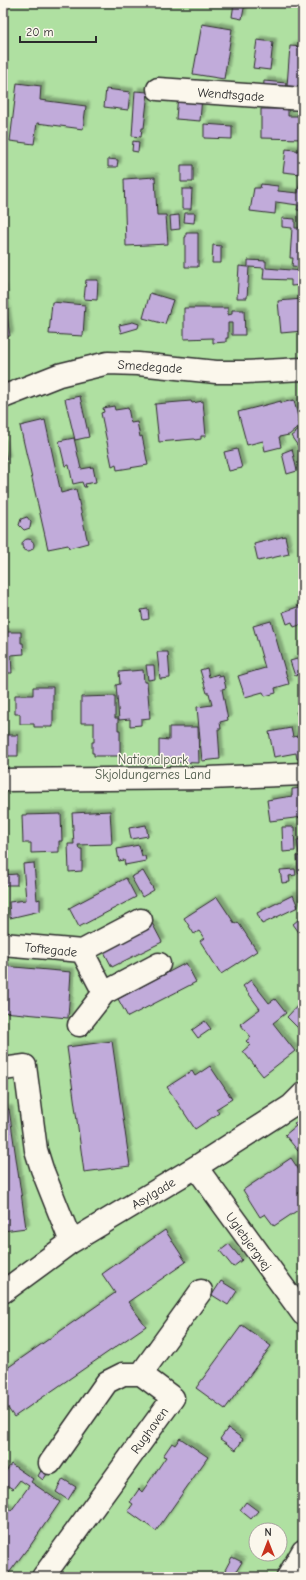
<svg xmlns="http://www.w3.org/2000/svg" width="306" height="1580" font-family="'Comic Neue',sans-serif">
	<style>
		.green { fill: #afe0a1; stroke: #6d8666; fill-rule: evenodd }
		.building { fill: #c1abda; stroke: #2b2b2b; filter: url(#shadow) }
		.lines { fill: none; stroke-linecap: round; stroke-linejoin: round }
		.minor-casing { stroke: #2b2b2b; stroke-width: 25 }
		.minor { stroke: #fbf7ec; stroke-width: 22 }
		.labels { text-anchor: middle; stroke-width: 3; stroke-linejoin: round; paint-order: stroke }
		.street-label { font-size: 13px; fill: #2b2b2b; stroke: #fbf7ec }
		.park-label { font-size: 13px; fill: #4c5848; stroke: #fbf7ec }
	</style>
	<defs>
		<filter id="shadow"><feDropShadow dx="3.5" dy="-3.5" stdDeviation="1" flood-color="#0004"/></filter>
	</defs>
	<rect width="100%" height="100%" fill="#efe8e8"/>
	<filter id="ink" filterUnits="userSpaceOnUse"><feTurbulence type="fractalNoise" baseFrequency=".025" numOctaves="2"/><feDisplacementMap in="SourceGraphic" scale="8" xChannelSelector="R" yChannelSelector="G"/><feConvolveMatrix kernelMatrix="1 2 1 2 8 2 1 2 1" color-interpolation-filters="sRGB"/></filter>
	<g filter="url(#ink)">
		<path class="green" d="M3,3H303V1577H3ZM256,1530H280V1554H256Z"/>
		<path class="building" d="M234,3H245L242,19L232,17Z
			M202,24L232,29L224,79L193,74Z
			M257,40L273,42L270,70L253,68Z
			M290,46L303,47V87L287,86Z
			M264,81L286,83L284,97L263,94Z
			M17,83L41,86L40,100L86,106L83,129L37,123L34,144L10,141Z
			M106,89L130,92L128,110L104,107Z
			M135,91L148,92L144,128H142L141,137L132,136Z
			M178,94L202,96L200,121L176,119Z
			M261,109H288V116H303V139L261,138Z
			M204,124L232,126V139L204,138Z
			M133,141L139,142L138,152L132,151Z
			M286,149L303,151V210H297L298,205L276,202L275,214L250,211L254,188H260L261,184L278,186V191L298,193L301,174L283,172Z
			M108,159L118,160L117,167H108Z
			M181,165H193V182H181Z
			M155,177L157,215H166L168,244L126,246L124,179Z
			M182,189H192L191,209H182Z
			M185,213H195L194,223L184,222Z
			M179,215L180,229L171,230L170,216Z
			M282,218L295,219V228H303V267L292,266L293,258H290L292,228L282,227Z
			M186,233H198V267H185V237H186Z
			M213,245L221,246V263H212Z
			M248,260L266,261V268L303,271V285L291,286V280L263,279L264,268L249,267L247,298H237L239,266L248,267Z
			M86,280H98L97,300L84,299Z
			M3,288L10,336L3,337Z
			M150,293L173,300L165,324L143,318Z
			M303,299V331L281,333L278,301Z
			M52,302L85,305L83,336L49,334Z
			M184,308H228V315L232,314V310H244L245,335H232V323H228V338H226V342L213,343V338L184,339Z
			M133,322L139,324L138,328L121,333L119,325Z
			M80,396L89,437L75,440L65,399Z
			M294,400L300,426L289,435L279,437L281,447L265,451L263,441L247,445L238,412L281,401V403Z
			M191,401L192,403L203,401L206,436H201V439L195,440L194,439L159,442L155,404Z
			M114,406L115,410L128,408L131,423L137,422L140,437L142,436L148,465L117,470L116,464L112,466L101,413L104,412L103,408Z
			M45,420L61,493L76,489L88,543L69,548L68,545L48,549L20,426Z
			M303,427V451L302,452L291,436Z
			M74,438L81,469L93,467L96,482L85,484L86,487H84L82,482L73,484L69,465L65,466L59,441Z
			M3,443L7,460H3Z
			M237,449L242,468L229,471L224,452Z
			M292,449L297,471L287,474L282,453Z
			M27,517L31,522L30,528L24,530L19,525L21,519Z
			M285,536L289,554L258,561L254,544Z
			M22 545a6 6 0 1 1 12 0a6 6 0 1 1-12 0Z
			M303,605V624L294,627L292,622L287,624L283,612Z
			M148,609L149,619L143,620L141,610Z
			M271,621L289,684L275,688L276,693L265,696L263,692L245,697L238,676L265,668L253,626Z
			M3,632H21V643H23L24,654L11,655L12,673H3Z
			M157,652H168L170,678L160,679Z
			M297,659L299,663L303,661V671L301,672L302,673L295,676L290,661Z
			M146,665H154L155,679L148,680Z
			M207,668L209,677L218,674L219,677L223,676L226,688L222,689L228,720L220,722L221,729H218L220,759L202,761L197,707L212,705L209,693H207L200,670Z
			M143,670L144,682H147L150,718L141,719V725L130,726V719L119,720L116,685L120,684L119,672Z
			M33,687H53V727H34V724H20V714H15V695H33Z
			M115,696V718H118V730H120V756H94V753H92V742H94V723H81V697Z
			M303,709V721L300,722L296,712Z
			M169,727H198L199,763L159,762V739L169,740Z
			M291,728L293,737L303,735V758L297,759L296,753L274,757L269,732Z
			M4,735H18V756H3Z
			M303,788V817L270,821L267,800L292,796V789Z
			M110,811L112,844L78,845L79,849H82V871L69,872L68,844H74L72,813Z
			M61,814L62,841H59V852L31,853V843H23L22,815Z
			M146,825L148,836L131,839L129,828Z
			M282,827H294L295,851L283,852Z
			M303,839V854H299L297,840Z
			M139,845L142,856H145L146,861L125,865L124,860L119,861L117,849Z
			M297,856H303V873H298Z
			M34,863L37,900L40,899V911L10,918L9,902L26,900L23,864Z
			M295,869L296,875L289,876L290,882L282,883L280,870Z
			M143,871L154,890L142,897L131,877Z
			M17,874V885H3V875Z
			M126,878L136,897L79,927L69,908Z
			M293,895L298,907L262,924L257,913Z
			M217,897L235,924L238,922L257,951L221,974L200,941L204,938L199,931L194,934L184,918Z
			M303,916V938L293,924Z
			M152,923L162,942L112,967L102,948Z
			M186,963L196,982L128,1017L118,999Z
			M3,966L71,972L68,1018L3,1012Z
			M251,980L269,1003L275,999L286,1013L273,1023L295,1051L263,1076L243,1051L250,1045L246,1041L251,1037L240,1024L260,1009L243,986Z
			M303,1000V1033L287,1017Z
			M205,1021L211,1029L198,1038L192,1030Z
			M112,1041L130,1166L84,1172L67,1047Z
			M210,1066L232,1099L216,1109L219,1113L195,1129L167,1087L192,1071L195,1076Z
			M9,1109L26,1228L3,1231V1110Z
			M303,1118V1147L298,1151L285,1135L296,1126L294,1124Z
			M291,1158L303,1176V1190L298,1193L303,1201V1210L301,1208L274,1226L265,1214L260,1217L243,1190Z
			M165,1230L186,1262L128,1302L146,1326L14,1417L3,1401V1371L115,1293L102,1274Z
			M229,1244L242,1260L233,1267L220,1251Z
			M221,1281L237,1291L228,1305L212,1295Z
			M242,1325L271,1346L225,1409L196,1388Z
			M228,1428L243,1439L236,1450L220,1439Z
			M180,1438L208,1457L156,1531L128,1511L133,1504L130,1502L139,1489L142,1492L166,1457L163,1456L172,1443L175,1445Z
			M11,1464L33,1479L31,1482L60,1502L28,1549H27L6,1577L3,1575V1507L4,1506L11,1511L29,1486L20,1480L13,1489L3,1483V1476Z
			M43,1467L49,1471L43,1480L38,1476Z
			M63,1479L76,1487L68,1500L56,1492Z
			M246,1502L258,1511L251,1519L240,1510Z
			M232,1557L242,1562L234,1575L225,1570Z"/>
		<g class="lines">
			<defs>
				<path id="minor" d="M158,89L303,99
					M3,397L59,375L108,363L138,364L216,372H246L303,369
					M3,780L209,778L303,774
					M3,944L82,951L104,993L79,1025
					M82,951L141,920
					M104,993L159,964
					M3,1069L25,1066L36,1150L42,1169L71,1242
					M196,1167L303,1314
					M3,1292L71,1242L196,1167L274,1117L291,1106L303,1094
					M50,1463L107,1382L123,1374H141
					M43,1577L173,1398L141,1374L201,1291
					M288,1577L303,1551"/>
			</defs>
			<use href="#minor" class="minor-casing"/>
			<use href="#minor" class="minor"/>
		</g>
	</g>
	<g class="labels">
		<g class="street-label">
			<text transform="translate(231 94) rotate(4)" y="5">Wendtsgade</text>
			<text transform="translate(150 366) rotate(4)" y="5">Smedegade</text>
			<text transform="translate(51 949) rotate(6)" y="5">Toftegade</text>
			<text transform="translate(153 1193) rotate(-31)" y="5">Asylgade</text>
			<text transform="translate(249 1241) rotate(54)" y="5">Uglebjergvej</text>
			<text transform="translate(149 1430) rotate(-54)" y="5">Rughaven</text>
		</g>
		<g class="park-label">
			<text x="153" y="764">Nationalpark<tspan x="153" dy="15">Skjoldungernes Land</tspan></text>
		</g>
	</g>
	<rect width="306" height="1580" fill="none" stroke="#fbf7ec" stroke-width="16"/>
	<rect x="8" y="8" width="290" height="1564" fill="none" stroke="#2b2b2b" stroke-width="1.5" filter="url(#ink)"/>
	<g transform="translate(268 1542)"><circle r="19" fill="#fbf7ec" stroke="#a8a59f"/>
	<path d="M0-3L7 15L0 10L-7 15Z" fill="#c8321e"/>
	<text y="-6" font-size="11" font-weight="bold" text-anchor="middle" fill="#2b2b2b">N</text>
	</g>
	<path d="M20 36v6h76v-6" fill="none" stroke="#2b2b2b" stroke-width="2"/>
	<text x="26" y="36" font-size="12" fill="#2b2b2b" stroke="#fbf7ec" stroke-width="3" paint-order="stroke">20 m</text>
</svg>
